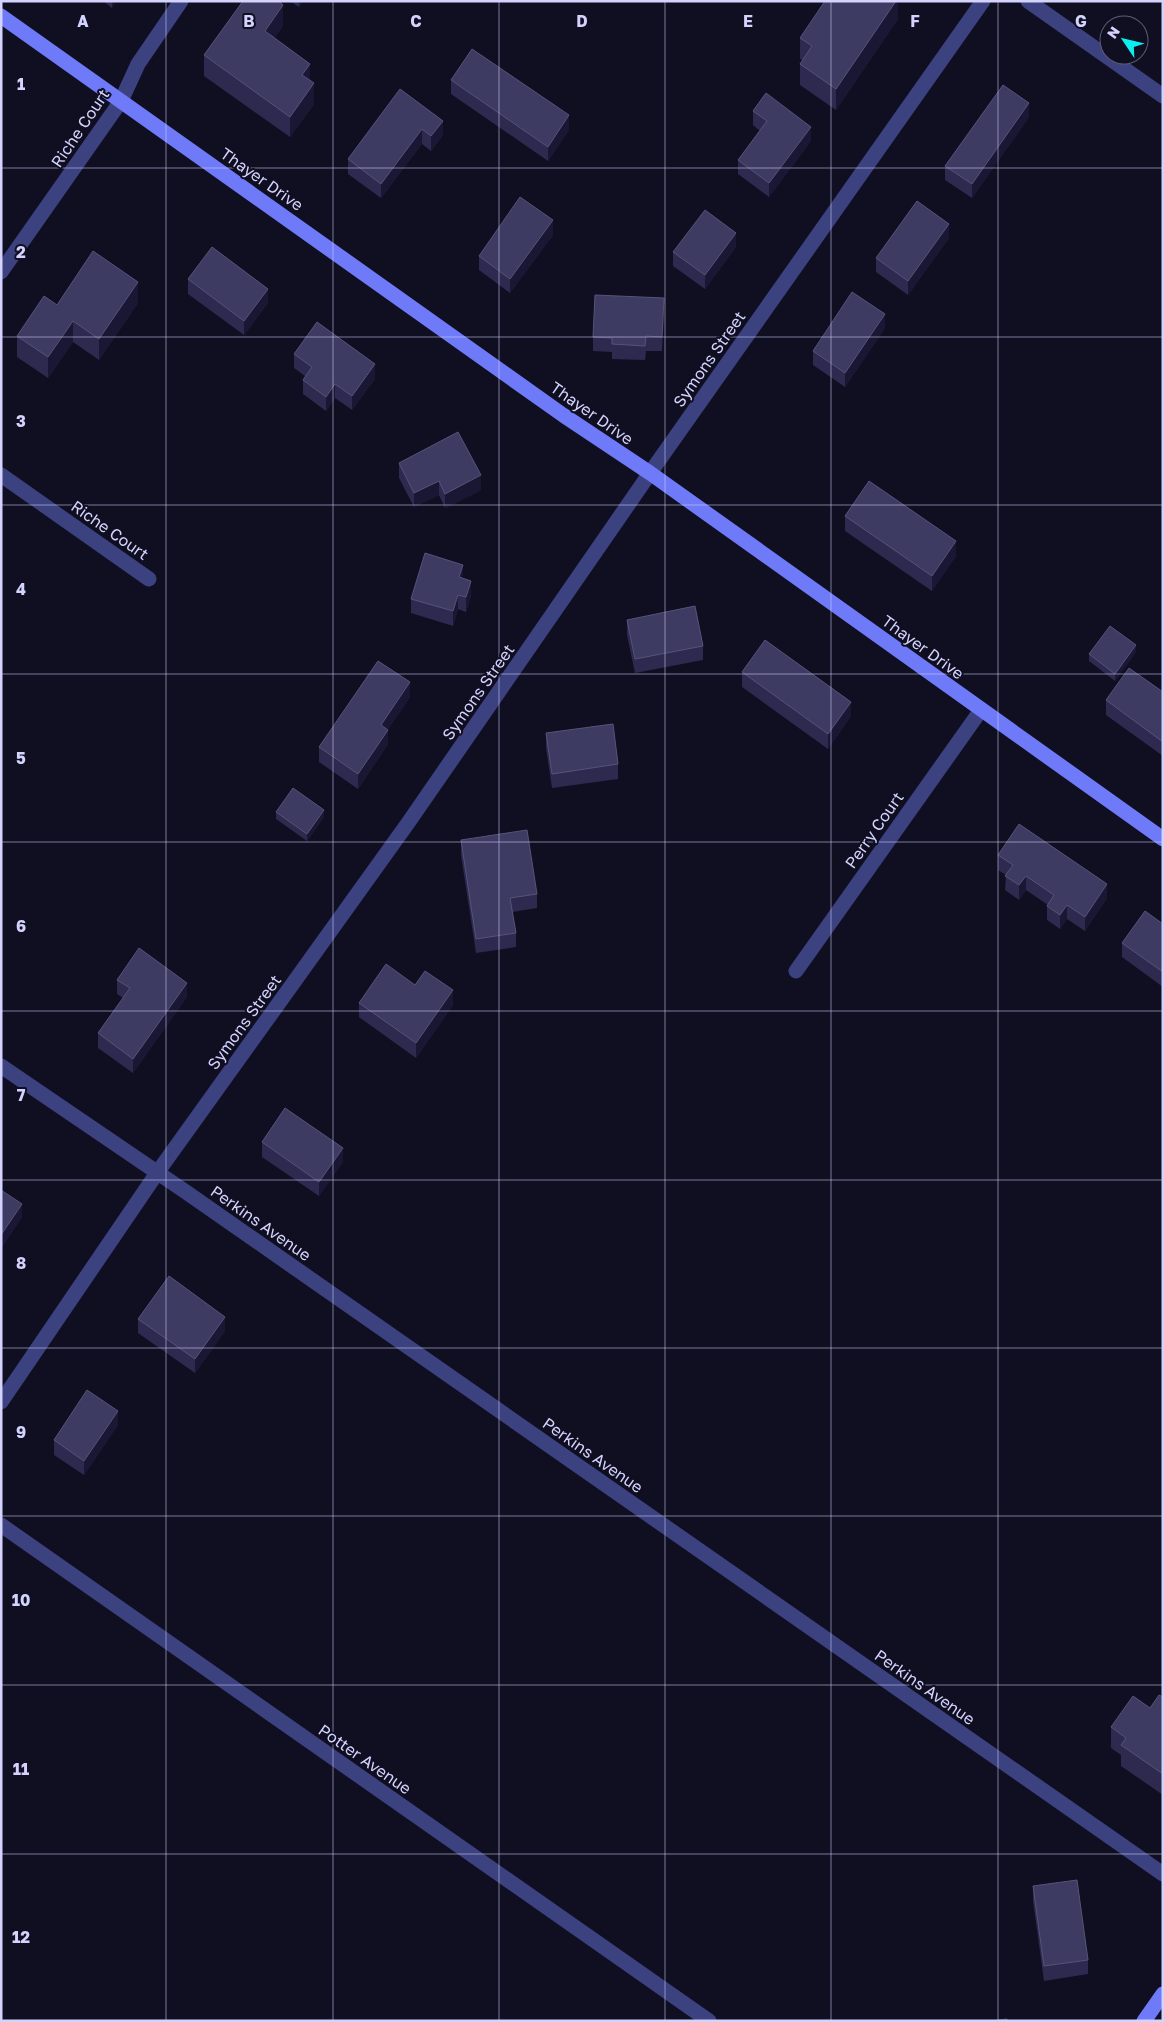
<svg xmlns="http://www.w3.org/2000/svg" width="1164" height="2022" font-family="'Golos Text',sans-serif">
	<style>
		.lines { fill: none; stroke-linecap: round; stroke-linejoin: round }
		.street { stroke: #3c417f; stroke-width: 15 }
		.secondary { stroke: #6e7af8; stroke-width: 15 }
		.wall { fill: #2d294f }
		.shaded-wall { fill: #1a1735 }
		.building { fill: #3e3b62; stroke: #56537a }
		.grid { fill: none; stroke: #d3d3fd; stroke-width: 1; stroke-opacity: 0.55 }
		.labels { text-anchor: middle; stroke-width: 4; stroke-linejoin: round; paint-order: stroke }
		.street-label { font-size: 16px; fill: #d3d3fd; stroke: #100f22 }
		.grid-label { font-size: 16px; text-anchor: middle; font-weight: bold; fill: #d3d3fd; stroke: #100f22; stroke-width: 4; stroke-linejoin: round; paint-order: stroke }
	</style>
	<rect width="100%" height="100%" fill="#100f22"/>
	<g class="lines">
		<path class="street" d="M1028,1L1163,96
			M1,272L121,101L138,64L181,1
			M1,475L149,579
			M796,971L981,710
			M1,1066L186,1192L1163,1874
			M1,1402L157,1173L408,823L650,473L983,1
			M1,1525L709,2021"/>
		<path class="secondary" d="M1,16L563,415L650,473L1163,839
			M1144,2021L1163,1994"/>
	</g>
	<path class="wall" d="M103,1H116L112,8Z
		M290,1H303L299,7Z
		M898,1V19L836,110L800,85V64L803,60L800,59V38Z
		M283,26L274,38L314,104L290,137L204,76V55Z
		M451,80L569,130L548,161L451,94Z
		M753,111L811,141L769,197L738,174V160L760,131L753,125Z
		M1029,117L972,198L945,180V166Z
		M443,121V135L431,151L422,144L381,198L348,174V159Z
		M553,235L510,293L479,270V256Z
		M949,238L908,295L876,272V258Z
		M736,247L705,289L673,266V252Z
		M188,279L268,303L244,335L188,294Z
		M138,303L99,360L73,342L48,378L17,357V336Z
		M664,312L662,351H646L645,360L612,359V352L593,351V337Z
		M885,328L845,387L813,365V351Z
		M294,354L375,379L352,410L335,398L326,411L303,394V380L305,376L294,368Z
		M399,463L481,490L445,508L439,495L414,507L399,478Z
		M845,516L956,556L932,591L845,531Z
		M463,578L471,595L466,612L458,609L453,626L411,613V599Z
		M627,620L703,646V660L635,673L627,635Z
		M1136,652L1115,681L1089,661V654Z
		M742,672L851,716L828,749L742,687Z
		M1163,692V756L1106,715V700Z
		M410,697L388,729V744L358,789L319,762V747Z
		M546,733L618,764V779L552,788L546,748Z
		M276,812L324,817L307,841L276,819Z
		M461,840L537,894V908L512,912L516,933V947L476,953L461,855Z
		M998,855L1107,898L1085,931L1067,919L1060,929L1047,920V906L1048,905L1026,890L1019,900L1005,890L1006,875L998,870Z
		M1163,924V987L1122,957V943Z
		M117,980L187,997L133,1073L98,1048V1033L123,998L117,994Z
		M415,985L453,1005L416,1058L359,1017V1003Z
		M262,1142L343,1162L319,1196L262,1157Z
		M138,1319L225,1331L195,1373L138,1333Z
		M118,1425L84,1475L54,1455V1440Z
		M1163,1697V1795L1121,1766V1755L1111,1748V1727L1150,1708Z
		M1033,1886L1088,1960V1974L1044,1981L1033,1901Z"/>
	<path class="shaded-wall" d="M112,1H116L112,8Z
		M299,1H303L299,7Z
		M896,1H898V19L836,110V89Z
		M283,5V26L265,52V31Z
		M310,64V85L302,75Z
		M314,83V104L290,137V117Z
		M1029,103V117L972,198V184Z
		M569,115V130L548,161V147Z
		M443,121V135L431,151V136Z
		M811,127V141L769,197V183Z
		M422,129V144L381,198V184Z
		M553,220V235L510,293V279Z
		M949,224V238L908,295V281Z
		M736,233V247L705,289V275Z
		M138,282V303L99,360V339Z
		M268,289V303L244,335V321Z
		M664,298V312L662,351V337Z
		M885,314V328L845,387V373Z
		M73,321V342L48,378V357Z
		M375,364V379L352,410V396Z
		M335,384V398L326,411V397Z
		M481,475V490L445,508V494Z
		M439,481V495L414,507V493Z
		M956,541V556L932,591V576Z
		M463,565V579L459,577Z
		M471,581V595L466,612V597Z
		M458,595V609L453,626V611Z
		M1136,645V652L1115,681V674Z
		M410,682V697L381,739V725Z
		M851,702V716L828,749V734Z
		M388,730V744L358,789V774Z
		M324,810V817L307,841V834Z
		M1026,876V890L1019,900V885Z
		M1107,884V898L1085,931V917Z
		M1067,905V919L1060,929V915Z
		M187,983V997L133,1073V1059Z
		M453,990V1005L416,1058V1043Z
		M343,1148V1162L319,1196V1182Z
		M22,1204V1218L1,1249V1235Z
		M225,1317V1331L195,1373V1359Z
		M118,1411V1425L84,1475V1461Z"/>
	<path class="building" d="M243,1H279L283,5L265,31L310,64L302,75L314,83L290,117L204,55Z
		M825,1H896L836,89L800,64L812,46L800,38Z
		M472,49L569,115L548,147L451,80Z
		M1003,85L1029,103L972,184L945,166Z
		M400,89L443,121L431,136L422,129L381,184L348,159Z
		M766,93L811,127L769,183L738,160L767,121L753,111Z
		M520,197L553,220L510,279L479,256Z
		M917,201L949,224L908,281L876,258Z
		M705,210L736,233L705,275L673,252Z
		M212,247L268,289L244,321L188,279Z
		M93,251L138,282L99,339L73,321L48,357L17,336L44,296L57,305Z
		M852,292L885,314L845,373L813,351Z
		M595,295L664,298L662,337L646,336L645,346L612,344V338L593,337Z
		M317,322L375,364L352,396L335,384L326,397L303,380L312,367L294,354Z
		M458,432L481,475L445,494L439,481L414,493L399,463Z
		M869,481L956,541L932,576L845,516Z
		M425,553L463,565L459,577L471,581L466,597L458,595L453,611L411,599Z
		M695,606L703,646L635,659L627,620Z
		M1110,626L1136,645L1115,674L1089,654Z
		M765,640L851,702L828,734L742,672Z
		M378,661L410,682L381,725L388,730L358,774L319,747Z
		M1129,668L1163,692V742L1106,700Z
		M613,724L618,764L552,774L546,733Z
		M293,788L324,810L307,834L276,812Z
		M1019,824L1107,884L1085,917L1067,905L1060,915L1047,906L1054,895L1026,876L1019,885L1005,876L1013,865L998,855Z
		M527,830L537,894L510,898L516,933L476,939L461,840Z
		M1145,911L1163,924V972L1122,943Z
		M139,948L187,983L133,1059L98,1033L130,988L117,980Z
		M386,964L415,985L425,971L453,990L416,1043L359,1003Z
		M285,1108L343,1148L319,1182L262,1142Z
		M1,1190L22,1204L1,1235Z
		M169,1276L225,1317L195,1359L138,1319Z
		M87,1390L118,1411L84,1461L54,1440Z
		M1159,1695L1163,1697V1774L1121,1745L1126,1738L1111,1727L1133,1696L1150,1708Z
		M1077,1880L1088,1960L1044,1966L1033,1886Z
		M1007,2019V2021H992Z"/>
	<path class="grid" d="M166,1V2021M333,1V2021M499,1V2021M665,1V2021M831,1V2021M998,1V2021M1,168H1163M1,337H1163M1,505H1163M1,674H1163M1,842H1163M1,1011H1163M1,1180H1163M1,1348H1163M1,1516H1163M1,1685H1163M1,1854H1163"/>
	<g class="labels">
		<g class="street-label">
			<text transform="translate(80 128) rotate(-56)" y="6">Riche Court</text>
			<text transform="translate(262 179) rotate(35)" y="6">Thayer Drive</text>
			<text transform="translate(709 359) rotate(-55)" y="6">Symons Street</text>
			<text transform="translate(592 413) rotate(35)" y="6">Thayer Drive</text>
			<text transform="translate(110 530) rotate(35)" y="6">Riche Court</text>
			<text transform="translate(923 647) rotate(36)" y="6">Thayer Drive</text>
			<text transform="translate(478 692) rotate(-55)" y="6">Symons Street</text>
			<text transform="translate(874 830) rotate(-55)" y="6">Perry Court</text>
			<text transform="translate(244 1022) rotate(-54)" y="6">Symons Street</text>
			<text transform="translate(261 1223) rotate(35)" y="6">Perkins Avenue</text>
			<text transform="translate(593 1455) rotate(35)" y="6">Perkins Avenue</text>
			<text transform="translate(925 1687) rotate(35)" y="6">Perkins Avenue</text>
			<text transform="translate(365 1759) rotate(35)" y="6">Potter Avenue</text>
		</g>
	</g>
	<g class="grid-label">
		<text x="83" y="27">A</text>
		<text x="249" y="27">B</text>
		<text x="416" y="27">C</text>
		<text x="582" y="27">D</text>
		<text x="748" y="27">E</text>
		<text x="915" y="27">F</text>
		<text x="1081" y="27">G</text>
		<text x="21" y="90">1</text>
		<text x="21" y="258">2</text>
		<text x="21" y="427">3</text>
		<text x="21" y="595">4</text>
		<text x="21" y="764">5</text>
		<text x="21" y="932">6</text>
		<text x="21" y="1101">7</text>
		<text x="21" y="1269">8</text>
		<text x="21" y="1438">9</text>
		<text x="21" y="1606">10</text>
		<text x="21" y="1775">11</text>
		<text x="21" y="1943">12</text>
	</g>
	<rect width="1164" height="2022" fill="none" stroke="#d3d3fd" stroke-width="5"/>
	<g transform="translate(1124 40) rotate(305)"><circle r="24" fill="#100f22" stroke="#5e5d7a"/>
	<path d="M0-4L9 19L0 12L-9 19Z" fill="#0bf0ee"/>
	<text y="-8" font-size="14" font-weight="bold" text-anchor="middle" fill="#d3d3fd">N</text>
	</g>
</svg>
